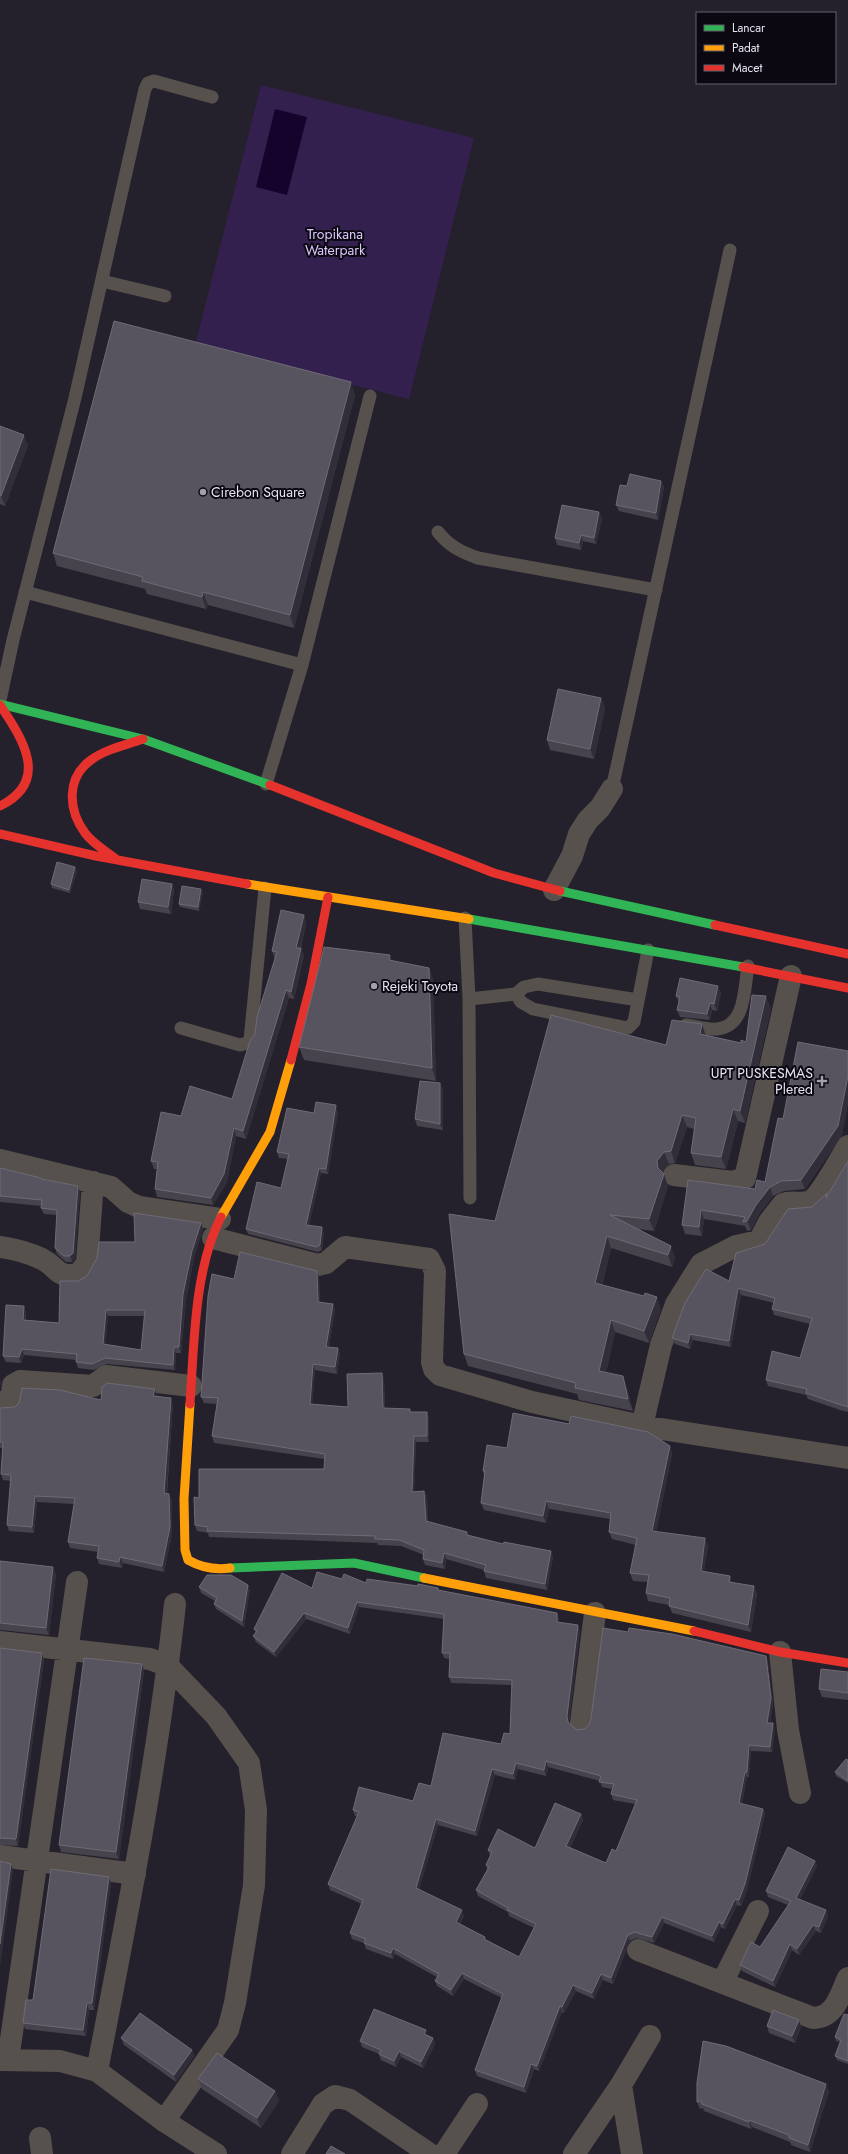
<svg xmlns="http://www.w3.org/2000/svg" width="848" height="2154" font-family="Jost,sans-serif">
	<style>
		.green { fill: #34204e }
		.water { fill: #15032c }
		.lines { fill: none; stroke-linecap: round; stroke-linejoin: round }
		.lane { stroke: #56514c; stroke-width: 13 }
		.street { stroke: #56514c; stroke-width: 22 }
		.fast { stroke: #30b455; stroke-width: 9 }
		.slow { stroke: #ff9f0a; stroke-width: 9 }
		.jam { stroke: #e5322d; stroke-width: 9 }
		.wall { fill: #47434d; fill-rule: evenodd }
		.shaded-wall { fill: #322e39 }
		.building { fill: #58545f; stroke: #6f6b76; fill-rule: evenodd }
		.poi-dot { fill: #a39fad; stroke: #0b0811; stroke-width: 1.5 }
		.labels { text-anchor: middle; stroke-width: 4; stroke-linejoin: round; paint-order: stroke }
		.park-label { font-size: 14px; fill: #dbc9fe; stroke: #0b0811 }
		.poi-label { font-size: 14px; fill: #e8e3f2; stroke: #0b0811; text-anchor: start }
	</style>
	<rect width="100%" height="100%" fill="#24202c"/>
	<path class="green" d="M261,85L474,138L409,399L195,346Z"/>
	<path class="water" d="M275,109L307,117L287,195L256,187Z"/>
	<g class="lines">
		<path class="lane" d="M102,281L165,296
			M438,532C449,546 461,552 478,558L656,590
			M25,592L302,665
			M0,700L13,640L75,398L145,89L148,83L154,81L212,97
			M266,784L302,665L370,396
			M612,789L730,250
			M465,918L469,999L470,1198
			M516,994L521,1002L533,1009L628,1028L634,1022L648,950
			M469,999L516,994L524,987L538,984L638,1000
			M686,1025C696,1026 707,1030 717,1029C746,1026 744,989 748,966
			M181,1028L240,1045L247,1043L250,1040L265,888"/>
		<path class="street" d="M554,890L572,856L579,834L588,820L600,808L612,789
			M0,1160L111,1187L128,1202L139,1207L220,1219
			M674,1175L733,1182L745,1178L791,976
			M213,1238L318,1265L326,1263L345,1247L429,1259L435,1271L432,1362L434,1369L440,1375L532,1402L642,1426L848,1458
			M0,1247C14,1249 29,1253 42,1259C60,1268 54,1278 79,1274L87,1263L93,1182
			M0,1402H11L13,1385L20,1381L93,1386L106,1376L191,1386
			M642,1426L661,1345L676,1304L701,1264L736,1246L759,1241L769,1222L783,1204C791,1201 800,1204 808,1202C819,1199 841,1157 848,1146
			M0,1642L150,1659L168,1666L216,1716L249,1763L256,1810L254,1885L235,2003L228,2030L164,2121
			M780,1652L788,1730L800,1793
			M581,1723L595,1613
			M0,1856L135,1874
			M638,1950L813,2018C835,2018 840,1995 848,1978
			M723,1981L758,1911
			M0,2060L60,2061L97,2071L164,2121L216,2154
			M8,2060L77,1582
			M97,2071C127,1916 158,1761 175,1604
			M621,2085L632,2154
			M40,2138L42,2154
			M292,2154L323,2104L335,2096L350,2100L430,2154
			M444,2154L477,2104
			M574,2154L621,2085L650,2036"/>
		<path class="fast" d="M0,704L143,739L270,785
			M560,891L715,925
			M469,919L743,967
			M230,1568L354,1563L424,1578"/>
		<path class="slow" d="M247,884L469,919
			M221,1217L270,1132L291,1060
			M190,1404L184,1499L185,1550L188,1560C202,1568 215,1570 230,1568
			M424,1578L694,1631"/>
		<path class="jam" d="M0,705C22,738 51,781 0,806
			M270,785L494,873L560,891
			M0,834L96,856L247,884
			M116,859C106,851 93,844 85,833C68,810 66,778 91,760C106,749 126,745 143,739
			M715,925L848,954
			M743,967L848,988
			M291,1060L311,984L328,897
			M190,1404C194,1346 194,1269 221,1217
			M694,1631L780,1652L848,1663"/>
	</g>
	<path class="wall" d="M355,395L294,628L208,605L206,609L147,594L145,589L57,566L53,553Z
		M0,426L28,445L5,506L0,504Z
		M661,481L664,487L658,520L619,511L616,505L627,486Z
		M599,512L602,519L596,544L583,541L581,550L557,545L555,538Z
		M601,698L605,708L594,759L550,750L547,740Z
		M75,867L77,871L70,893L52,888L51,884Z
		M172,884L174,890L171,914L140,909L138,902Z
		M203,892L199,911L180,907L179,904Z
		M304,915L306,923L301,948L304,956L294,999L289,998L246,1139L236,1136L227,1182L213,1205L157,1197L155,1189L157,1169H154L151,1161L181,1116L232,1099L255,1034L275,959L272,951Z
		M392,961L429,968L433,980L436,1081L304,1060L299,1047Z
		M721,993L717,1011L712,1010L710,1020L680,1017L677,1010L679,1003L676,996Z
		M771,1008L745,1123L738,1121L726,1169L695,1165L691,1153L694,1129L687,1127L675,1163L669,1164L662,1172L668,1186L654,1231L638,1229L675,1258L672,1267L611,1248L602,1285L661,1309L649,1343L615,1332L606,1373L627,1388L633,1411L579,1400L577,1394L468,1366L464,1354L495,1221L666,1045L706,1035L741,1043L746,1042Z
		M848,1051V1103L842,1135L805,1189L784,1191L773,1196L759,1214L751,1230L747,1231L745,1226L704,1219L702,1236L685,1234L682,1225L688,1180L755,1189L765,1182L783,1119Z
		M440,1083L443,1090V1130L417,1126L415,1119Z
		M338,1111L328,1174L321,1173L309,1225L324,1232L322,1250L318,1252L248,1234L246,1229L281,1188L288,1159L279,1158L277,1152L314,1113Z
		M848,1161V1412L840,1410L808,1399L806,1395L768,1386L766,1380L800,1358L810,1324L774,1315L772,1309L774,1303L741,1295L731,1347L693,1340L690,1349L675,1344L672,1338L765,1244L812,1207L827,1193L828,1195Z
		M0,1168L42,1179L78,1186L80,1192L75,1259L72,1262H66L57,1254L55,1248L57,1215L44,1214L41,1208L42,1206L0,1202Z
		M201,1223L203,1229L194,1257L186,1300L181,1353H176L175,1370L107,1364L94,1370L78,1368L76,1362V1360L24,1355L21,1363L6,1362L3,1356L26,1312V1320L59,1323L78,1281L87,1276L135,1242ZM108,1316H144L141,1350L105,1344Z
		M317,1271L319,1277L320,1302L333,1304L335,1310L329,1347L338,1348L340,1354L337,1374L315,1370L312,1404L348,1407L382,1373L384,1379L385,1408L412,1412H427L429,1419V1442H416L414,1491H424L427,1497L428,1522L469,1535L553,1557L547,1590L486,1578L484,1571V1570L446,1559L445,1569L425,1565L423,1559L424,1555L401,1546L378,1545L377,1543L209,1537L208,1533L197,1531L195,1525L199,1498L324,1469V1459L214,1443L212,1436L217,1404L204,1403L201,1397L234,1279Z
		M157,1395V1397L173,1404L167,1494L172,1500V1534L164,1572L123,1563L122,1568L99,1564L97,1558L98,1552L70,1548L68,1542L74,1504L37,1502L34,1533L9,1531L7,1525L11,1481L3,1480L1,1474L3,1448H0V1408L101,1400Z
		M670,1446L672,1454L656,1532L705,1538L708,1546L704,1571L730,1576L732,1583L754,1586L757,1594L751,1632L672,1613L669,1605L648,1601L646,1593L648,1582L633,1581L630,1573L636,1545L612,1539L609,1532L610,1519L549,1509L546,1523L484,1510L481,1503L484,1476L483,1471L507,1448Z
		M0,1561L56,1574L49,1635L1,1630H0Z
		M342,1579L366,1583L439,1590L559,1618V1623L578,1625L580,1631L569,1721V1724L577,1730L584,1729L766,1656L768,1662L773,1704L770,1723H773L775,1729L772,1752L751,1751L749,1777H747L742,1804L763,1809L765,1814L747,1890L741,1906L737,1905L725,1929L721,1927L714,1942L664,1923L654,1943L636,1938L630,1941L613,1984L603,1980L594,1999L576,1991L564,2013L562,2012L539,2071L534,2069L526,2093L477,2076L475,2070L502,1998L464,1979L453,1996L437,1986L435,1981L437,1977L395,1954L393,1959L366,1949L364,1943L352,1939L350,1933L362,1904L330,1890L328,1884L357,1816H355L353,1810L413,1801L431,1786L501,1744L510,1734L512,1685L451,1683L449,1677L450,1659L444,1658L442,1653L444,1619L359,1607L350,1634L306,1619L276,1657L256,1642L253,1636L256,1634L254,1629L312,1588ZM548,1767L600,1781L602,1787L612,1789L611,1794L613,1800L635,1804L616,1851L606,1863L570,1848L583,1820L581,1814L535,1848L488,1850L490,1856H491L486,1865L487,1870L476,1890L478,1896L508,1912L509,1916L534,1928L519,1957L486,1940L485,1937L460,1924L464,1916L419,1889L438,1825L477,1836L495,1775L515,1780L518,1769L546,1776Z
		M248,1585L250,1590L244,1627L216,1609L214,1604L215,1601L201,1593L199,1587Z
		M0,1648L42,1653L44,1660L18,1846L0,1845Z
		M142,1664L144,1671L119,1859L61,1852L59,1845Z
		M848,1672V1700L822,1697L819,1689Z
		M848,1760V1783L836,1776L835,1772Z
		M815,1861L817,1866L800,1899L828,1916L821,1933L816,1931L799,1955L792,1950L775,1987L742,1971L740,1965L760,1947L788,1905L768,1897L766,1891Z
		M111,1883L94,2010H89L86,2036L25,2029L23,2023L33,2000Z
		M848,2015V2064L837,2060L835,2056L840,2042L836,2041L835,2037Z
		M799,2020L801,2027L795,2043L769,2033L767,2026Z
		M428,2035L433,2038L435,2044L423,2068L401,2057L396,2067L381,2060L379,2054L362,2047L360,2041Z
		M121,2038L192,2050L194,2056L176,2082L124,2045Z
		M198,2079L275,2091L279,2101L261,2128L202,2089Z
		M829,2091L810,2152L791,2145L790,2142L752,2127L751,2129L704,2111L703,2108L700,2109L697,2102Z"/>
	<path class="shaded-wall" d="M351,382L355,395L294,628L290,615Z
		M24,435L28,445L5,506L1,496Z
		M661,481L664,487L658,520L656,513Z
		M599,512L602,519L596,544L594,538Z
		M581,535L583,541L581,550L579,543Z
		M203,592L208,605L206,609L202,597Z
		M601,698L605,708L594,759L590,749Z
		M75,867L77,871L70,893L69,890Z
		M172,884L174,890L171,914L168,907Z
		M201,889L203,892L199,911L198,907Z
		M304,915L306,923L299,956L296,948Z
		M301,948L304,956L294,999L291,992Z
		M390,955L395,967L389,960Z
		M429,968L433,980L436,1081L432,1068Z
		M718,986L721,993L717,1011L714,1004Z
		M286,990L289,998L246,1139L243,1131Z
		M766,996L771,1008L745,1123L740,1111Z
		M710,1003L712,1010L710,1020L707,1014Z
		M702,1024L706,1036L700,1034Z
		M848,1076V1103L842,1135L805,1189L801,1180Z
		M440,1083L443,1090V1130L440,1124Z
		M336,1105L338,1111L328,1174L326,1169Z
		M733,1109L738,1121L726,1169L721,1157Z
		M682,1115L687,1127L675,1163L671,1151Z
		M234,1128L236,1136L227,1182L213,1205L211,1198Z
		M664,1152L669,1164L662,1173L664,1174L668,1186L654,1231L649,1219L657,1161Z
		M319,1168L321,1173L308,1230L306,1225Z
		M78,1186L80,1192L75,1259L72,1262L70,1256Z
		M770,1187L773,1196L759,1214L751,1230L747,1221L756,1205Z
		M701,1210L704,1219L702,1236L699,1227Z
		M201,1223L203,1229L194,1257L186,1300L181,1353L179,1347L183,1294L192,1251Z
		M322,1227L324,1232L322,1250L320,1245Z
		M607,1236L611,1248L599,1295L595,1283Z
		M671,1246L675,1258L672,1267L668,1255Z
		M317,1271L319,1277L320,1308L318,1302Z
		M738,1288L741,1295L731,1347L729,1341Z
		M657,1297L661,1309L649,1343L644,1331Z
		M333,1304L335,1310L328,1353L326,1347Z
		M24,1306L26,1312L25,1326L23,1320Z
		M106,1310L108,1316L105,1350L103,1344Z
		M611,1320L615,1332L604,1383L599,1371Z
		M690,1334L693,1340L690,1349L688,1343Z
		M174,1347L176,1353L175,1370L173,1365Z
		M338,1348L340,1354L337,1374L335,1367Z
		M22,1349L24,1355L21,1363L19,1357Z
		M313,1364L315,1370L312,1410L310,1404Z
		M382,1373L384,1379L385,1414L383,1408Z
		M623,1376L627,1388L633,1411L628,1399Z
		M0,1378L1,1382L0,1389Z
		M155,1389L157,1395L156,1402L153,1396Z
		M171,1398L173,1404L166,1499L164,1493Z
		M427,1412L429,1419V1442L427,1436Z
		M414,1436L416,1442L414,1498L412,1492Z
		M670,1446L672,1454L655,1539L652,1531Z
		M424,1491L427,1497L428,1528L426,1521Z
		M169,1494L172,1500V1534L164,1572L162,1566Z
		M35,1496L37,1502L34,1533L32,1527Z
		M546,1501L549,1509L546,1523L543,1516Z
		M705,1538L708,1546L703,1578L701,1571Z
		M551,1551L553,1557L547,1590L545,1584Z
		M444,1553L446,1559L445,1569L442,1563Z
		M120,1557L123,1563L122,1568L119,1562Z
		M53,1567L56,1574L49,1635L46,1628Z
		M730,1576L733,1584L729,1582Z
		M248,1585L250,1590L244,1627L242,1621Z
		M754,1586L757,1594L751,1632L748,1625Z
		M357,1602L359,1607L350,1634L348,1628Z
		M304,1613L306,1619L276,1657L274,1652Z
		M557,1613L559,1618V1628L557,1622Z
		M578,1625L580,1631L569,1721L570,1728L568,1722L567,1716Z
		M42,1653L44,1660L18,1846L16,1839Z
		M766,1656L768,1662L773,1704L769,1729L767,1723Z
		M142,1664L144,1671L119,1859L116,1852Z
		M773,1723L775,1729L772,1752L770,1747Z
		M749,1745L751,1751L749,1777L747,1772Z
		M546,1761L548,1767L546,1776L544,1770Z
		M516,1763L518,1769L515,1780L513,1774Z
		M492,1769L495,1775L477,1836L475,1831Z
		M745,1772L747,1777L741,1809L739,1803Z
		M763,1809L765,1814L747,1890L741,1906L739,1900Z
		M581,1814L583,1820L568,1852L566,1846Z
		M436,1819L438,1825L418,1894L416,1888Z
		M815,1861L817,1866L798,1904L796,1898Z
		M11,1864L13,1870L0,1968V1944Z
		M109,1877L111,1883L94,2010L92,2003Z
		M735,1899L737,1905L725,1929L723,1924Z
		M462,1910L464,1916L459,1928L456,1922Z
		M826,1910L828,1916L821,1933L819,1927Z
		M662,1917L664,1923L654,1943L652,1937Z
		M719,1922L721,1927L714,1942L712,1936Z
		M813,1925L816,1931L799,1955L797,1949Z
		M628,1935L630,1941L613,1984L611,1978Z
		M790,1944L792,1950L775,1987L773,1981Z
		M393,1948L395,1954L393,1959L391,1953Z
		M462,1973L464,1979L453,1996L451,1990Z
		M601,1974L603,1980L594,1999L592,1993Z
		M573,1985L576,1991L564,2013L562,2007Z
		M87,2003L89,2010L86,2036L83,2030Z
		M560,2006L562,2012L539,2071L537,2066Z
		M799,2020L801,2027L795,2043L792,2036Z
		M426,2030L428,2036L424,2034Z
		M433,2038L435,2044L423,2068L421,2062Z
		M192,2050L194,2056L176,2082L174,2075Z
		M399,2051L401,2057L396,2067L394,2061Z
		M531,2064L534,2069L526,2093L524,2087Z
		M826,2084L829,2091L810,2152L808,2145Z
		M275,2091L279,2101L261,2128L257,2118Z
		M749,2120L752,2127L751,2129L749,2122Z"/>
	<path class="building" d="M114,321L351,382L290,615L203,592L202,597L142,581L143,577L53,553Z
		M0,426L24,435L1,496H0Z
		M630,474L661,481L656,513L616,505L620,485L627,486Z
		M562,505L599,512L594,538L581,535L579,543L555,538Z
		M558,689L601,698L590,749L547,740Z
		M57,862L75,867L69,890L51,884Z
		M142,879L172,884L168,907L138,902Z
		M182,886L201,889L198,907L179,904Z
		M281,910L304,915L296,948H301L291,992L286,990L243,1131L234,1128L224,1174L211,1198L155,1189L158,1162L151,1161L161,1112L181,1116L190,1086L232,1099L250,1041L255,1034L257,1017L277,952L272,951Z
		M324,947L390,955L389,960L429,968L432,1068L299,1047Z
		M680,978L718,986L714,1004L710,1003L707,1014L677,1010L680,997L676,996Z
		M752,995L766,996L740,1111L733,1109L721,1157L691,1153L696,1118L682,1115L671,1151L664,1152L657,1161L658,1168L664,1174L649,1219L610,1215L671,1246L668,1255L607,1236L595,1283L644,1296L645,1293L657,1297L644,1331L611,1320L599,1371L623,1376L628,1399L575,1388L576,1383L464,1354L449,1214L495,1221L551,1015L666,1045L672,1020L702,1024L700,1034L741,1043V1040L746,1042Z
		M798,1042L848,1051V1076L838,1126L801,1180L781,1181L770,1187L756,1205L747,1221L743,1222L745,1217L701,1210L699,1227L682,1225L688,1180L755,1189L757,1180L765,1182L778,1118L783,1119Z
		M420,1081L440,1083V1124L415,1119Z
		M316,1102L336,1105L326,1169L319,1168L306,1225L322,1227L320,1245L316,1247L246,1229L257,1182L281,1188L289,1154L277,1152L287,1108L314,1113Z
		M848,1161V1407L838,1404L806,1393L807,1389L766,1380L772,1351L800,1358L812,1318L772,1309L775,1298L738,1288L729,1341L690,1334L688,1343L672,1338L685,1303L706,1269L729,1281L736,1253L765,1244L788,1209L812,1207L827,1193L826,1198Z
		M0,1168L41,1178V1179L78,1186L73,1253L70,1256H64L55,1248L57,1210L41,1208L42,1200L0,1196Z
		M134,1213L201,1223L192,1251L183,1294L179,1347H174L173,1365L105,1358L92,1364L76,1362L77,1354L22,1349L19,1357L3,1356L6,1305L24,1306L23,1320L59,1323L60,1281H78L87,1276L97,1258L99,1242H135ZM106,1310H145L141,1350L103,1344Z
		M240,1252L317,1271L318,1302L333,1304L326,1347L338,1348L335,1367L313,1364L310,1404L348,1407L347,1374L382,1373L383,1408L410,1409V1412H427V1436H414L412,1492L424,1491L426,1521L467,1532V1535L503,1544L504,1542L551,1551L545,1584L484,1571L486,1565L444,1553L442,1563L423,1559L424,1550L399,1540L375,1539V1536L207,1531L208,1527L195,1525L194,1497L199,1498V1469H324L325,1454L212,1436L218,1398L201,1397L208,1296L212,1274L234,1279Z
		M107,1383L155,1389L153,1396L171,1398L164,1493L169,1494L170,1527L162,1566L120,1557L119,1562L97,1558L99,1546L68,1542L75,1498L35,1496L32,1527L7,1525L11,1475L1,1474L3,1442H0V1408L15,1407L19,1403L22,1388L60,1390L101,1400L102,1387Z
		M513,1413L569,1424L571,1416L648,1432L670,1446L652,1531L705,1538L701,1571L730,1576L729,1582L754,1586L748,1625L669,1606L670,1598L646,1593L649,1575L630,1573L637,1538L609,1532L611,1513L546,1501L543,1516L481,1503L485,1471H483L487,1445L507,1448Z
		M0,1561L53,1567L46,1628L0,1623Z
		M317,1572L342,1579L344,1574L366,1583L367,1579L418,1586V1584L438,1588V1590L557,1613V1622L578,1625L567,1716L568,1722L577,1730L584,1729L589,1725L591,1719L603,1628L628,1632L629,1628L672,1634L766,1656L771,1698L767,1723H773L770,1747L749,1745L747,1772H745L739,1803L763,1809L745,1884L739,1900L735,1899L723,1924L719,1922L712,1936L662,1917L652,1937L634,1932L628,1935L611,1978L601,1974L592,1993L573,1985L562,2007L560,2006L537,2066L531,2064L524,2087L475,2070L503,1994L462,1973L451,1990L435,1981L439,1974L393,1948L391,1953L364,1943L366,1939L350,1933L363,1900L328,1884L359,1812L353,1810L359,1787L413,1801L419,1783L431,1786L443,1733L501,1744L504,1733L510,1734L512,1680L449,1677L450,1653H442L444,1614L357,1602L348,1628L304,1613L274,1652L253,1636L257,1631L254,1629L282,1573L312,1588ZM546,1761L601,1776L599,1782L614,1784L611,1794L637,1800L616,1851L612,1849L606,1863L566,1846L581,1814L555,1803L535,1848L498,1829L488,1850L492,1852L486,1865L489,1867L476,1890L508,1908L507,1910L536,1924L519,1957L484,1939L485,1937L456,1922L462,1910L416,1888L436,1819L475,1831L492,1769L513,1774L516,1763L544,1770Z
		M207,1575H231L248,1585L242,1621L214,1604L217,1598L199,1587Z
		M0,1648L42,1653L16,1839L0,1838Z
		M84,1658L142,1664L116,1852L59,1845Z
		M821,1669L848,1672V1693L819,1689Z
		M846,1759L848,1760V1781L835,1772Z
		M788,1847L815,1861L796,1898L826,1910L819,1927L813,1925L797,1949L790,1944L773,1981L740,1965L751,1942L760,1947L791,1901L766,1891Z
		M0,1861L11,1864L0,1944Z
		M51,1869L109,1877L92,2003H87L83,2030L23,2023L26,2000H33Z
		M374,2009L426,2030L424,2034L433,2038L421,2062L399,2051L394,2061L379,2054L381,2050L360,2041Z
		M773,2010L799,2020L792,2036L767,2026Z
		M140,2013L192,2050L174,2075L121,2038Z
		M844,2014L848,2015V2061L835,2056L841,2040L835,2037Z
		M703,2041L726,2046L826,2084L808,2145L789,2138V2135L749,2120V2122L702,2104L701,2101L697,2102V2083Z
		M217,2053L275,2091L257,2118L198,2079Z
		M331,2146L345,2154H326Z"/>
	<g class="poi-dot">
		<circle cx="203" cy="492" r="4"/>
		<circle cx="374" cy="986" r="4"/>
		<path d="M820 1075h4v4h4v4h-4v4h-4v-4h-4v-4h4z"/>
	</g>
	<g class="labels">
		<g class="park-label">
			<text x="335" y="239">Tropikana<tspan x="335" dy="16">Waterpark</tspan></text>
		</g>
		<g class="poi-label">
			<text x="211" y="497">Cirebon Square</text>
			<text x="382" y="991">Rejeki Toyota</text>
			<text x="813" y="1078" text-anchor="end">UPT PUSKESMAS<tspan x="813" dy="16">Plered</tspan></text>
		</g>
	</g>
	<rect x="696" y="12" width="140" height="72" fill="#0b0811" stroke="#63606b"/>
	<rect x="704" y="25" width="20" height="6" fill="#30b455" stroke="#63606b"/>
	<text x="732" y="32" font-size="12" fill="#e8e3f2">Lancar</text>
	<rect x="704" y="45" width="20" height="6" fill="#ff9f0a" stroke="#63606b"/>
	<text x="732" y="52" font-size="12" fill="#e8e3f2">Padat</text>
	<rect x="704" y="65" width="20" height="6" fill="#e5322d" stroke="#63606b"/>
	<text x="732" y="72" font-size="12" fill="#e8e3f2">Macet</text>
</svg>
